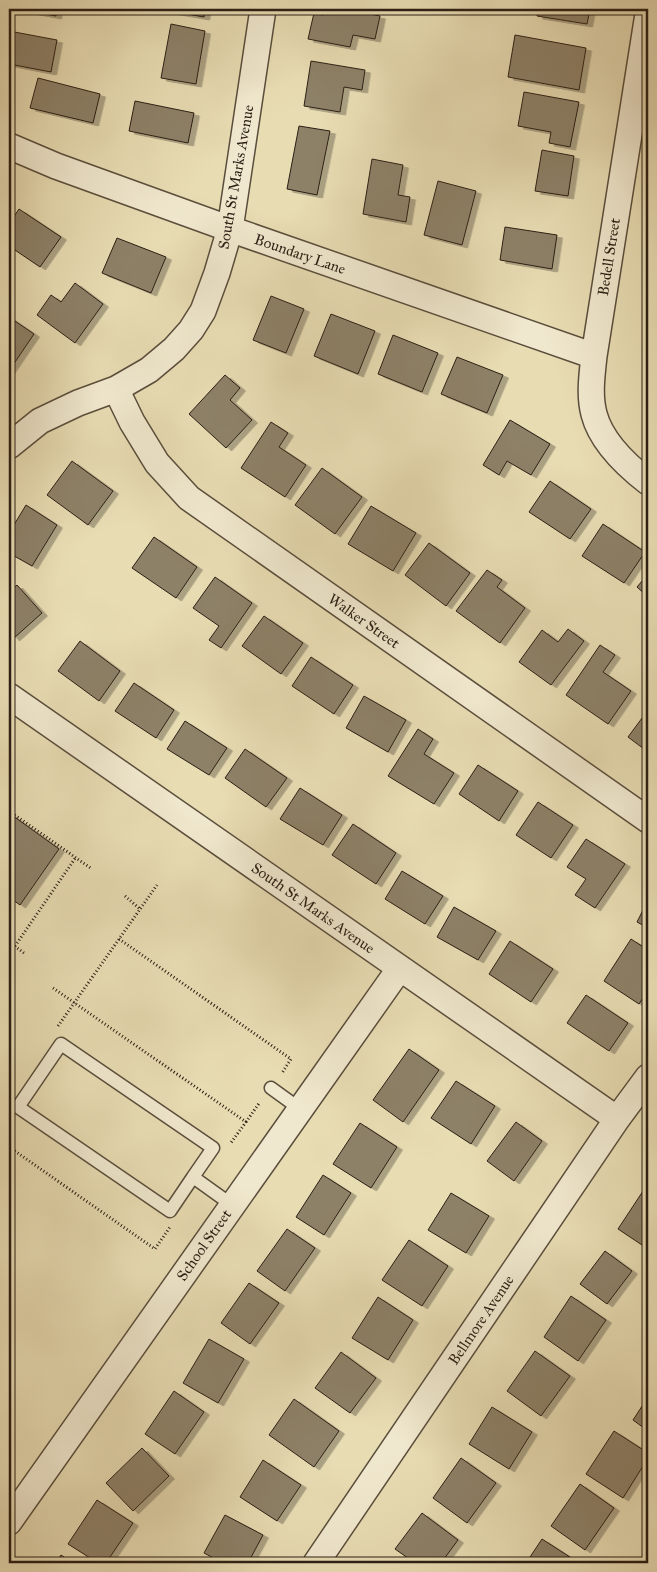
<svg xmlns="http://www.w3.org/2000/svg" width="657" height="1572" font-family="'IM FELL Great Primer',serif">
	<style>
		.building { fill: #8d8167; stroke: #2b1f15; filter: url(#shadow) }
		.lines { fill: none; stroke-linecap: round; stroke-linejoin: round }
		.lane-casing { stroke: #5a4e3c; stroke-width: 15 }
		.street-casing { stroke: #5a4e3c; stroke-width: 28 }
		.path { stroke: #2b1f15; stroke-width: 3; stroke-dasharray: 1 2.5; stroke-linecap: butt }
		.lane { stroke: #f0e8ce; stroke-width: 12 }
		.street { stroke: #f0e8ce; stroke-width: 25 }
		.labels { text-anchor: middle; stroke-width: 4.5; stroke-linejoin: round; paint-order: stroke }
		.street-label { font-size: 15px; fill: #2b1f15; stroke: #f0e8ce }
	</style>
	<defs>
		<filter id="shadow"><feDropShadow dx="5.5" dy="3" stdDeviation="0" flood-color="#0004"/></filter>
	</defs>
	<rect width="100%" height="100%" fill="#e8dcb3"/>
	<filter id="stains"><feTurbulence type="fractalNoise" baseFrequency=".004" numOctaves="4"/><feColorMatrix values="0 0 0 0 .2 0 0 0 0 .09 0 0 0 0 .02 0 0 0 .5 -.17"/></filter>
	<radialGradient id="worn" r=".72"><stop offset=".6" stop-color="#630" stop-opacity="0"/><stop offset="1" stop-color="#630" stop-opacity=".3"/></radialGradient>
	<path class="building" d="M18,9H57L56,16Z
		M158,9H206L204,17Z
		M324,9H356V11L380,16L375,39L353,35L350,47L308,39L314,13L323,15Z
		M538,9H590L587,24L537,16Z
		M171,24L205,31L196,84L161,78Z
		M9,31L57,40L51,72L9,64Z
		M515,35L586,48L579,90L508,77Z
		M311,61L365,70L362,90L344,87L340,112L304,106Z
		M38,78L100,94L93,123L30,108Z
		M524,92L579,102L570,147L549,143L551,132L518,126Z
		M135,101L194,113L188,143L129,131Z
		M299,126L330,131L317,195L287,189Z
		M542,150L574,156L568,196L535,191Z
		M372,159L403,165L398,195L410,197L406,222L363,214Z
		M438,181L476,191L462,245L424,235Z
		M19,209L61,237L40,267L9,246V224Z
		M505,227L557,235L552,269L500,260Z
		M117,238L166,257L151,293L102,273Z
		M75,283L103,304L75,343L37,315L51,295L61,302Z
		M271,296L304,309L286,353L253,340Z
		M331,314L375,331L358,374L314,356Z
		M9,317L34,334L9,371Z
		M393,335L438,353L422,392L378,374Z
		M457,357L503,375L487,413L441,394Z
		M225,375L240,388L230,400L252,420L226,448L189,414Z
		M510,420L550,444L531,475L507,461L499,475L483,465Z
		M271,422L288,433L279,447L306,465L285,497L241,468Z
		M72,461L113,491L88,525L47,495Z
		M322,468L362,497L335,534L295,505Z
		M550,481L591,509L570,539L529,512Z
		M26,505L57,525L32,566L9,553V533Z
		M371,506L416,533L393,571L348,544Z
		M603,524L645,552L624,583L582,556Z
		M154,537L197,567L176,598L132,568Z
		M429,543L470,573L446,606L405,575Z
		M487,570L502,580L497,587L525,608L500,643L456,611Z
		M648,574V597L637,587Z
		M215,577L252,603L221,648L209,640L219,626L193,608Z
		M17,585L42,613L14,638L9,632V592Z
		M264,616L303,643L281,674L242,646Z
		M568,629L584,641L551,685L519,662L542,630L558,642Z
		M80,641L120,671L99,701L58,671Z
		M600,645L615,655L603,672L631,691L608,724L566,695Z
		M311,657L353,685L334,714L292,686Z
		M134,683L174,710L156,738L115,711Z
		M364,696L406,720L388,752L346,728Z
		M648,710V752L628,737Z
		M185,721L227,748L209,775L167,749Z
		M418,729L433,739L424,754L454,773L434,804L388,776Z
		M245,749L287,778L266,807L225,778Z
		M478,765L518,791L499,821L459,794Z
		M300,788L342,815L323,845L280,819Z
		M538,802L573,825L551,858L516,835Z
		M9,813L59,849L20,905L9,897Z
		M353,824L396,853L376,884L332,855Z
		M586,839L625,864L595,908L575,895L586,879L567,867Z
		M402,871L443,896L425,924L385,899Z
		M648,900V928L637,922Z
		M454,907L496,931L478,960L437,937Z
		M631,939L648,950V990L639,1004L604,981Z
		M510,941L553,969L531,1002L489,974Z
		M586,995L628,1023L609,1051L567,1023Z
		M409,1049L439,1070L403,1122L373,1100Z
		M456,1081L495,1106L471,1144L431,1118Z
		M516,1122L542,1141L514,1181L487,1161Z
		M360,1123L397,1147L371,1188L333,1164Z
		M323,1175L351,1193L324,1235L296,1217Z
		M645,1188L648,1191V1249L618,1229Z
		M451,1193L489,1216L466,1253L428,1230Z
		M287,1229L315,1248L285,1291L257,1271Z
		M409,1240L448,1266L422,1306L382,1280Z
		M605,1251L632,1271L607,1304L580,1284Z
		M249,1283L279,1303L250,1344L221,1323Z
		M571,1296L606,1320L578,1361L544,1337Z
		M378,1297L413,1320L388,1360L352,1338Z
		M209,1339L244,1359L218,1403L183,1383Z
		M535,1351L570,1376L541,1416L507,1391Z
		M341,1352L376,1378L350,1413L315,1388Z
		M174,1391L204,1412L175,1454L145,1434Z
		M648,1397V1431L633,1420Z
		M294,1399L339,1431L314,1467L269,1435Z
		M492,1407L532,1432L509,1469L469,1444Z
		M614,1431L648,1453V1458L623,1498L586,1474Z
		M142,1448L169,1476L133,1511L106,1483Z
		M461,1458L496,1483L467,1523L433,1498Z
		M263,1460L301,1485L277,1521L240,1497Z
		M580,1484L614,1508L585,1550L551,1526Z
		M97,1500L133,1523L106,1563H98L68,1544Z
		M422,1513L458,1540L441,1563H415L395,1549Z
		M225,1515L263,1535L248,1563H223L204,1553Z
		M542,1539L576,1561L575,1563H526Z
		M61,1555L73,1563H55Z"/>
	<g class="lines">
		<defs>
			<path id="lane" d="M271,1088L300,1109
				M193,1177L213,1148L61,1044L18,1107L170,1211L193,1177L232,1205"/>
			<path id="street" d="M648,14L594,356C592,375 589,395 594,414C601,441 626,465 648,482
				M9,146L56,166L230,229L594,356
				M116,389L132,422L157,463L189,498L648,820
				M9,446L40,421L78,403L116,389L149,370L174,349L191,330L203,311L217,273L230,229L263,9
				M9,696L617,1119
				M9,1522L400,968
				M316,1563L617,1119L648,1077"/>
		</defs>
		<use href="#lane" class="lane-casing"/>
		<use href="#street" class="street-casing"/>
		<path class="path" d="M9,811L92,869
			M125,896L140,909
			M119,939L291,1059L282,1073
			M9,942L24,953
			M15,946L76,857
			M53,988L246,1122L230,1144
			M58,1026L157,885
			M246,1122L260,1102
			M9,1147L155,1249L170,1227"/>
		<use href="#lane" class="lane"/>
		<use href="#street" class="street"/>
	</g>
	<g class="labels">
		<g class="street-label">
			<text transform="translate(236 177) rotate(-80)" y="5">South St Marks Avenue</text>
			<text transform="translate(300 254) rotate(19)" y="5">Boundary Lane</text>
			<text transform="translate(609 257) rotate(-81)" y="5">Bedell Street</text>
			<text transform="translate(364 621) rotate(35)" y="5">Walker Street</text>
			<text transform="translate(313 908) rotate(35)" y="5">South St Marks Avenue</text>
			<text transform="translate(204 1245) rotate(-55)" y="5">School Street</text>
			<text transform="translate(481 1320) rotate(-56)" y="5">Bellmore Avenue</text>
		</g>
	</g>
	<rect width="657" height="1572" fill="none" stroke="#e8dcb3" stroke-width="30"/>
	<rect x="10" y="10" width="637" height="1552" fill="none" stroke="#2b1f15" stroke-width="2.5"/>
	<rect x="15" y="15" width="627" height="1542" fill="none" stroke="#2b1f15"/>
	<rect width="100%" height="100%" filter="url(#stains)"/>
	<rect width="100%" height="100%" fill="url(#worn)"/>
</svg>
